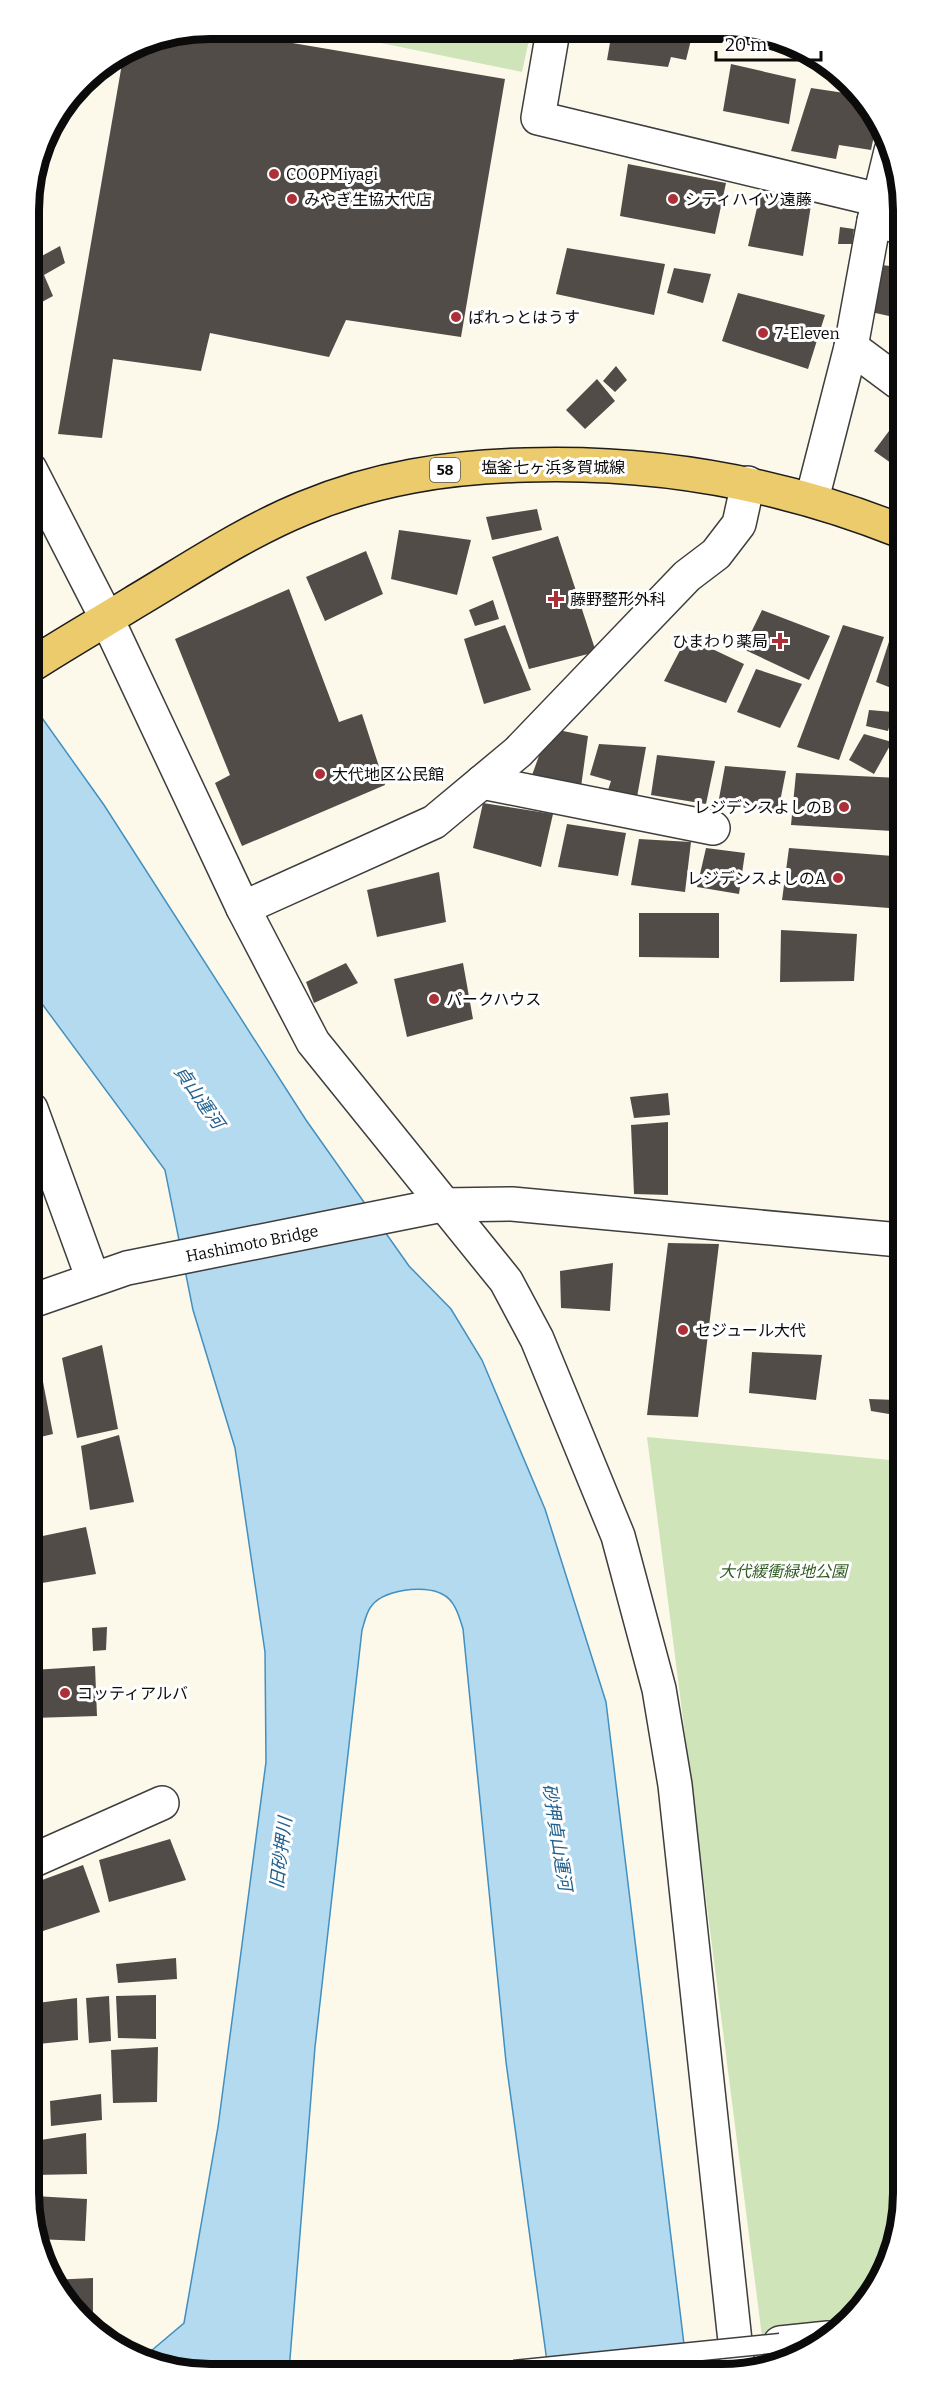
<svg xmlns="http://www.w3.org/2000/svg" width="932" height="2403" font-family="Bitter,'Noto Sans JP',serif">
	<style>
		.green { fill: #cfe4b8 }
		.water { fill: #b4daf0; stroke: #4290c0; stroke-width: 1.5 }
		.building { fill: #524c48 }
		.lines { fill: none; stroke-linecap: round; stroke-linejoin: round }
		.street-casing { stroke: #3e3e3e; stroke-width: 36 }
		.primary-casing { stroke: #1c1c1c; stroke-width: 36 }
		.street { stroke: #fff; stroke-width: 33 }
		.primary { stroke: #eccb6c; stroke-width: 33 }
		.lane-bridge-casing { stroke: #3e3e3e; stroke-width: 21; stroke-linecap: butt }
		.lane-bridge { stroke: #fff; stroke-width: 18 }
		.poi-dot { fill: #ad3038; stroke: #fff; stroke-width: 2 }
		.labels { text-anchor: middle; stroke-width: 6; stroke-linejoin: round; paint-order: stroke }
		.shield { fill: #fff; stroke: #545454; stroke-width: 1.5 }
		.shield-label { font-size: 15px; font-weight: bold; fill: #0b0b0b }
		.poi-label { font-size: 16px; fill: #0b0b0b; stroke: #fff; text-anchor: start }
		.street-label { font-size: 16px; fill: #0b0b0b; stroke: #fff }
		.park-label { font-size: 16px; font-style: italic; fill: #2f5c22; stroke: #fff }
		.water-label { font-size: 18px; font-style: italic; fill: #216190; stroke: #fff }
		.rim { fill: none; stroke: #0b0b0b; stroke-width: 8 }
	</style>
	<rect width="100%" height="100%" fill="#fdf9ea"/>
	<path class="green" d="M342,29L531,31L522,72L342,35Z
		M647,1437L901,1461L903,2205L890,2262L859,2312L813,2350L769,2368H766Z"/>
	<path class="water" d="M30,701L104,805L306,1120L409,1266L451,1309L482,1360L545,1509L606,1702L687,2369H548L506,2062L463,1629C459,1616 455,1600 442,1594C424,1584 381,1590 370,1608C366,1614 364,1624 362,1630L315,2047L289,2371H175L145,2356L184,2323L218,2127L266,1762L265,1652L235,1448L193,1310L165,1170L31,989Z"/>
	<path class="building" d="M209,29L505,79L461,337L346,320L329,357L210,333L201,371L113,359L102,438L58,434L124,52L141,42Z
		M612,31H647L693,32L686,60L671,57L668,67L607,60Z
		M724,32H742L741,35Z
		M748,32H757L803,47L805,49L803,56L746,43Z
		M813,55L820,60L824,63L812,60Z
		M731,64L796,79L789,124L723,111Z
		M811,88L858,95L876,126L871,150L839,145L836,159L791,151Z
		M628,164L726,183L715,234L620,216Z
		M760,195L811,205L803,256L748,246Z
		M840,227L854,229L852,244H838Z
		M60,246L65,263L44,275L53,296L29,309V263Z
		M567,248L665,264L654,315L556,294Z
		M882,265L898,267V318L871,312Z
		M674,268L711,274L703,303L667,293Z
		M738,293L825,315L808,369L722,341Z
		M616,366L627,380L615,392L603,381Z
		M597,379L615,401L585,429L566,410Z
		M898,419V468L874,451Z
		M537,509L542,530L492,540L486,517Z
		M399,530L471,540L457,595L391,579Z
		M558,536L596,652L529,669L492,557Z
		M366,551L383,594L325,621L306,577Z
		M289,589L339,722L362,714L385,785L242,846L215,783L230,775L175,639Z
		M493,600L499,619L475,626L469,610Z
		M762,610L830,636L809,680L743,649Z
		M895,623L899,624V691L876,682Z
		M505,625L531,690L484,704L464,639Z
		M843,625L884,637L839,760L797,747Z
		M687,637L744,664L726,703L664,681Z
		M756,669L802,684L780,728L737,712Z
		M869,710L893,712L888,731L866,726Z
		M558,730L588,736L581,787L531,778L545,739Z
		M864,734L892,742L874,774L849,760Z
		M599,744L646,747L637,797L607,793L611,781L590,775Z
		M657,755L715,761L706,804L651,795Z
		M725,766L786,771L778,812L718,804Z
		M796,773L899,778L892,831L791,825Z
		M483,803L553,814L541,867L473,848Z
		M567,824L626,833L618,876L558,867Z
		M639,839L691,842L685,892L631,885Z
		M706,848L745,853L739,894L697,887Z
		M789,848L893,856L889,908L782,900Z
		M439,872L446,922L377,937L367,890Z
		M639,913H719V958L639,957Z
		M781,930L857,934L854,981L780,982Z
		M346,963L358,983L314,1003L306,982Z
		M463,963L473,1019L407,1037L394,979Z
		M668,1093L670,1115L634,1118L630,1097Z
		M668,1122V1195L634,1194L631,1125Z
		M668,1243L719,1244L698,1417L647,1415Z
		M613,1263L610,1311L561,1308L560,1271Z
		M102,1345L118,1429L77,1438L62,1358Z
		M752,1352L822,1355L816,1400L749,1393Z
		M39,1361L53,1434L32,1439V1362Z
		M869,1399L896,1400L895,1415L871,1411Z
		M119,1435L134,1502L90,1510L81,1446Z
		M86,1527L96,1574L36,1584L33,1565V1538Z
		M107,1627L106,1650L93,1651L92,1628Z
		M95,1666L97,1716L33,1718V1670Z
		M170,1839L186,1880L109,1902L99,1860Z
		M83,1865L100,1912L34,1934V1883Z
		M176,1958L177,1979L118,1983L116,1964Z
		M156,1995V2039L118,2038L116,1996Z
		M109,1996L111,2041L89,2043L86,1998Z
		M77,1998L78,2040L38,2044L37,2003Z
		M158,2047L157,2102L113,2103L111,2050Z
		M101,2094L102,2120L51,2126L50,2101Z
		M86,2133L87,2174L34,2175V2141Z
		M34,2196L87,2199L85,2241L35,2239Z
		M93,2278V2321H83L51,2280Z"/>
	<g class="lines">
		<defs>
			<g id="street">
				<path d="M553,31L538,118L879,200"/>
				<path d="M874,221L891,151"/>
				<path d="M851,347L898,382"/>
				<path d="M30,469L106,617L243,908L313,1042L506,1281L537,1339L618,1536L659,1689L675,1785L738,2369"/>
				<path d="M812,499L851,347L874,221L898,226"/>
				<path d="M482,782L713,828"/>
				<path d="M243,908L434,822L518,752L687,576L716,554L739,524L748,483"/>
				<path d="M31,1109L93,1279"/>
				<path id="s1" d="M32,1301L127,1268L442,1205L512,1204L900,1240"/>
				<path d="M34,1860L162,1803"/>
				<path d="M780,2343L828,2338"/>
			</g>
			<path id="primary" d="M30,666C64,644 99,624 133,603C189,570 243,533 304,508C376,478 448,467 526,465C656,461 777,482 898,530"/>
		</defs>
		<use href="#street" class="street-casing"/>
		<use href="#primary" class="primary-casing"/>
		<use href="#street" class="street"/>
		<use href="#primary" class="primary"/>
		<defs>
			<path id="lane-bridge" d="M514,2370L780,2343"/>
		</defs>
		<use href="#lane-bridge" class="lane-bridge-casing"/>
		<use href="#lane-bridge" class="lane-bridge"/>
	</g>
	<g class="poi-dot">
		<circle cx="274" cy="174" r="6"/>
		<circle cx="292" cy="199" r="6"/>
		<circle cx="673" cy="199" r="6"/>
		<circle cx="456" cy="317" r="6"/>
		<circle cx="763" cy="333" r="6"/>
		<path d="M553 590h6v6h6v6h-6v6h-6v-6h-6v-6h6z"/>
		<path d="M777 632h6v6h6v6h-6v6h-6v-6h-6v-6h6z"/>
		<circle cx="320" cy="774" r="6"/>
		<circle cx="844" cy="807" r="6"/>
		<circle cx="838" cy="878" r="6"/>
		<circle cx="434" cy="999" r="6"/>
		<circle cx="683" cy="1330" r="6"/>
		<circle cx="65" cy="1693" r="6"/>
	</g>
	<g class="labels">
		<rect class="shield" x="430" y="458" width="30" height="24" rx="4.5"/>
		<g class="shield-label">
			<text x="445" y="475">58</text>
		</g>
		<g class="poi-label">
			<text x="286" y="180">COOPMiyagi</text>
			<text x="304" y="205">みやぎ生協大代店</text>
			<text x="685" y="205">シティハイツ遠藤</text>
			<text x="468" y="323">ぱれっとはうす</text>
			<text x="775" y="339">7-Eleven</text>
			<text x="570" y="605">藤野整形外科</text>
			<text x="768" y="647" text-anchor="end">ひまわり薬局</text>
			<text x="332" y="780">大代地区公民館</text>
			<text x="832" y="813" text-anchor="end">レジデンスよしのB</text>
			<text x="826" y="884" text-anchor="end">レジデンスよしのA</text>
			<text x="446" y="1005">パークハウス</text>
			<text x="695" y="1336">セジュール大代</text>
			<text x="77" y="1699">コッティアルバ</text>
		</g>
		<g class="street-label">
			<text x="553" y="473">塩釜七ヶ浜多賀城線</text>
			<text dy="6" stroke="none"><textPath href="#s1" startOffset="228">Hashimoto Bridge</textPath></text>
		</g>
		<g class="park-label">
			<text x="783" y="1577">大代緩衝緑地公園</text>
		</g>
		<g class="water-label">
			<text transform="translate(199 1097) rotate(55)" y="6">貞山運河</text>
			<text transform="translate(557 1837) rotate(81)" y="6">砂押貞山運河</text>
			<text transform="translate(281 1853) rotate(-83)" y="6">旧砂押川</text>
		</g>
	</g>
	<path d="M0 0H932V2403H0ZM210 39H722A171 171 0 0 1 893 210V2193A171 171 0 0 1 722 2364H210A171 171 0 0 1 39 2193V210A171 171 0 0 1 210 39Z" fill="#fff" fill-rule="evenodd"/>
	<path class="rim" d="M210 39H722A171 171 0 0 1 893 210V2193A171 171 0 0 1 722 2364H210A171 171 0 0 1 39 2193V210A171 171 0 0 1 210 39Z"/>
	<path d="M716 51v9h105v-9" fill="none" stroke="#0b0b0b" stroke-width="3"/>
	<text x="725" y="51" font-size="18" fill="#0b0b0b" stroke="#ffffff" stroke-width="4.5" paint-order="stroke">20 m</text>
</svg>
